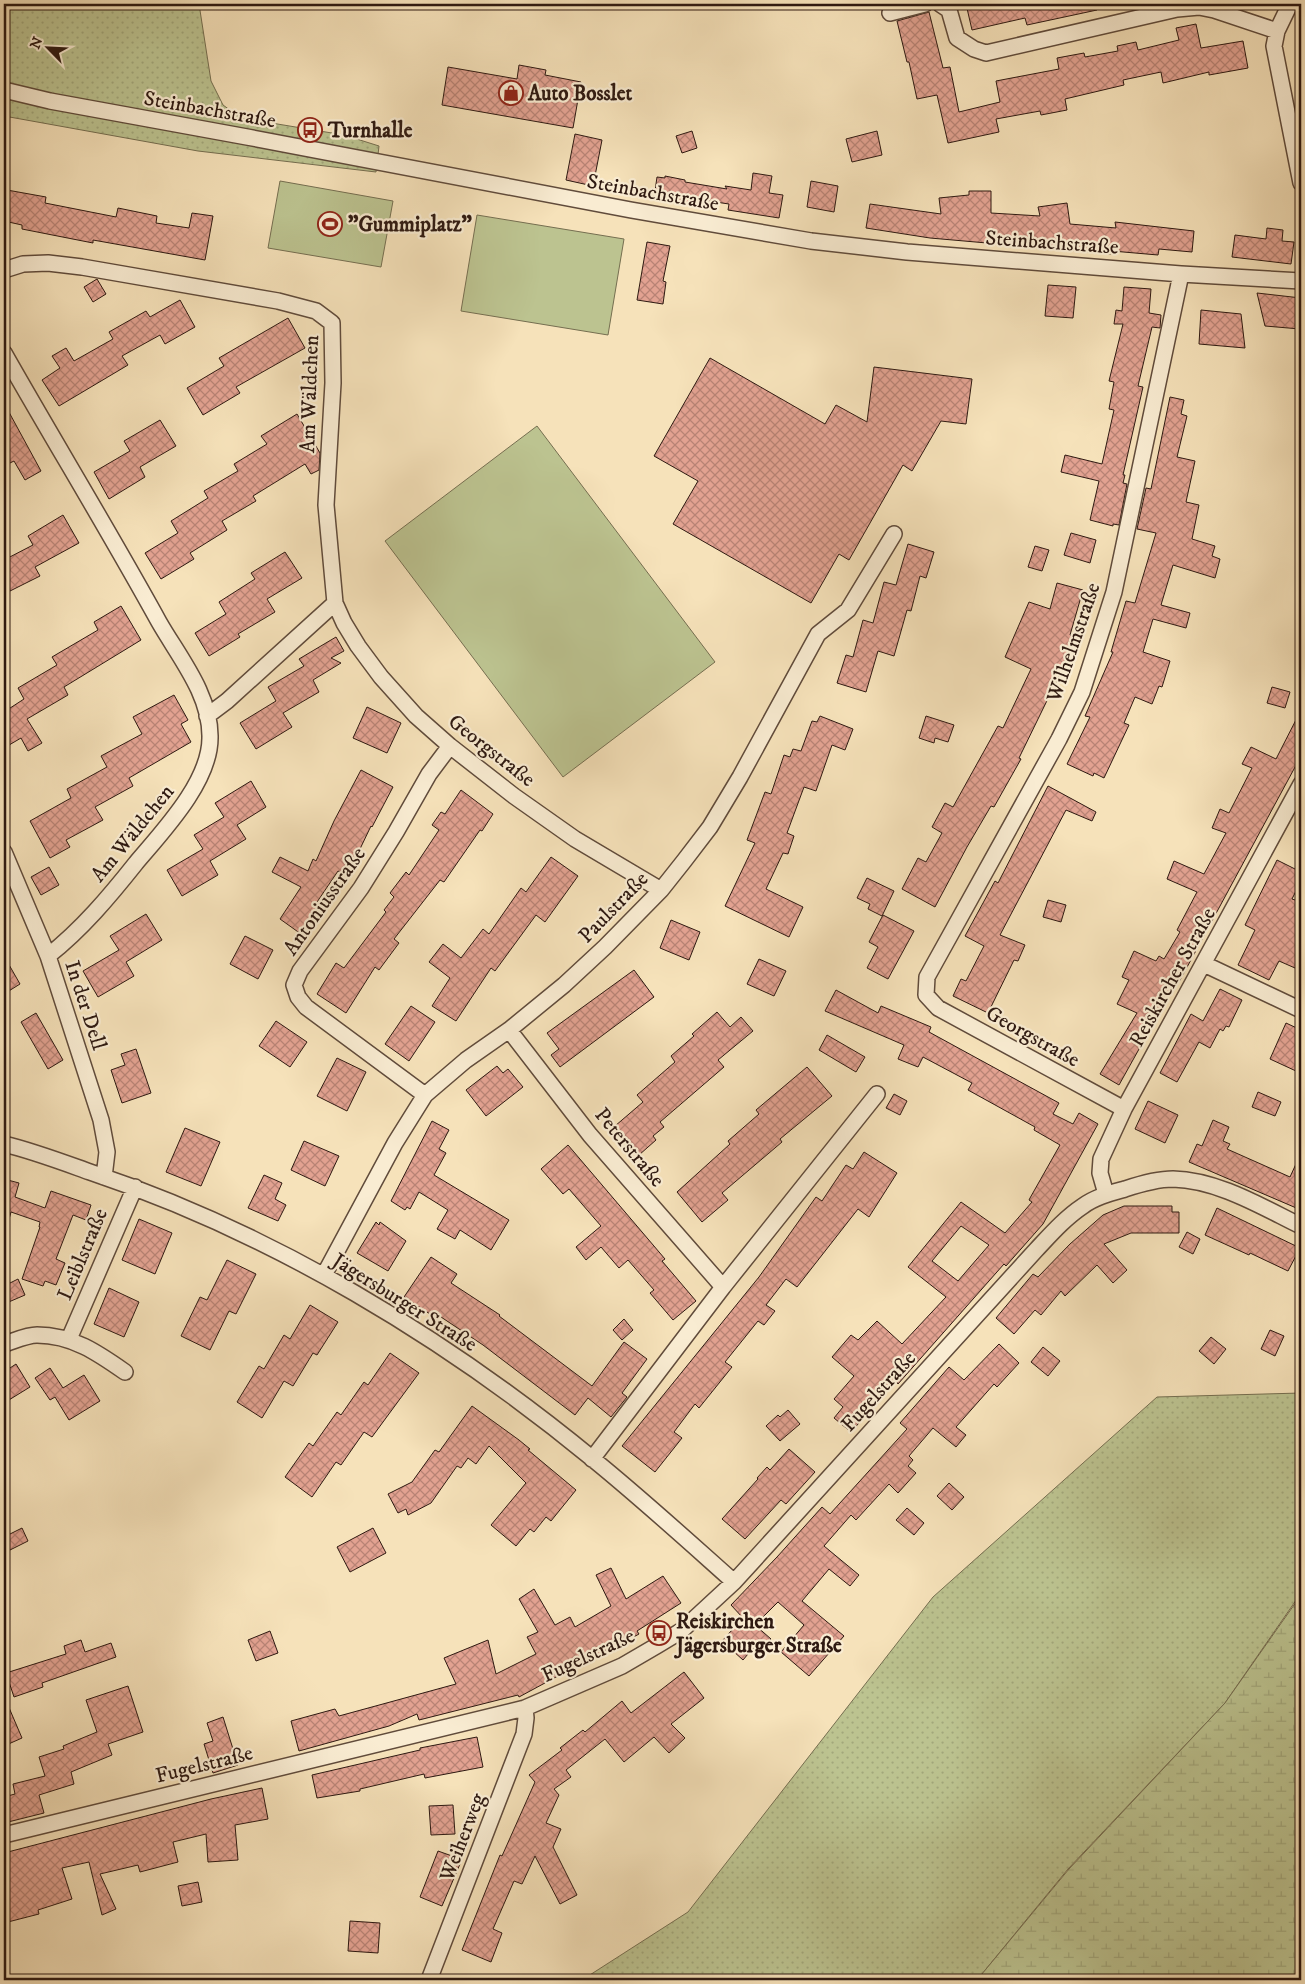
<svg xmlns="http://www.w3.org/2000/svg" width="1305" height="1984" font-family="'IM FELL DW Pica',serif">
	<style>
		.grass { fill: url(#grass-dots); stroke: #756e50 }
		.wetland { fill: url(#wetland-marsh); stroke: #756e50 }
		.garden { fill: #bcc390; stroke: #756e50 }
		.building { fill: url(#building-cross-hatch); stroke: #2e1911; fill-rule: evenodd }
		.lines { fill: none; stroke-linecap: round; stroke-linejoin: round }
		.street-casing { stroke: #604b3b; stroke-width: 18 }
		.street { stroke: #f9ecd2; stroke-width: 15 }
		.labels { text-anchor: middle; stroke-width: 4.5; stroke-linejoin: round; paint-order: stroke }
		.poi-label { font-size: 21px; font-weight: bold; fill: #2e1911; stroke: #f9ecd2; text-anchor: start }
		.street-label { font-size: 21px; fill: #2e1911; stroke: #f9ecd2 }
	</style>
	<defs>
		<pattern id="grass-dots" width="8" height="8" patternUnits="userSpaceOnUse" patternTransform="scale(1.25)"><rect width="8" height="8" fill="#bcc390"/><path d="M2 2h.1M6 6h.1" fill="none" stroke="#a2a77b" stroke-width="1.8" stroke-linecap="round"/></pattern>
		<pattern id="wetland-marsh" width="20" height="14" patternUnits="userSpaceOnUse" patternTransform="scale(1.25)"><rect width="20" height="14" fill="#bcc390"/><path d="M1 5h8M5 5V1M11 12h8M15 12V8" fill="none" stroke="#a2a77b"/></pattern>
		<pattern id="building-cross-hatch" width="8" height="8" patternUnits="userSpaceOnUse" patternTransform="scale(1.25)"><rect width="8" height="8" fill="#e2a291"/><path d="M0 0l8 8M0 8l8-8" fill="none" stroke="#b88375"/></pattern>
	</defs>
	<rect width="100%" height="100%" fill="#f6e2ba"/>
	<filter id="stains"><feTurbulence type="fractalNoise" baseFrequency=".004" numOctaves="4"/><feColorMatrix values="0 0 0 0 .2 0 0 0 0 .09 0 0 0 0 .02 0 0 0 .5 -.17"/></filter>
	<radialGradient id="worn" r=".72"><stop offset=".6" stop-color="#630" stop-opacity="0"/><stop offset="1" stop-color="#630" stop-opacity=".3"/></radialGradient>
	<path class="grass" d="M4,4H199L211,81L223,105L241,118L344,135L379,146L376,172L198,151L4,116Z
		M1301,1393V1593L1225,1703L1068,1869L977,1980H582L688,1912L933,1597L1157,1397Z"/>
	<path class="wetland" d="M1301,1595V1980H977L1069,1869L1225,1703Z"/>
	<path class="garden" d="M280,181L393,201L381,267L268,248Z
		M477,215L624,239L608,335L461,311Z
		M537,426L715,662L563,777L385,541Z"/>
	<path class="building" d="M966,4H1097V10L1027,25L1025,18L972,30Z
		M929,12L943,68L950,67L959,112L1000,102L996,81L1059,69L1057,58L1084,53L1085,57L1118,51L1117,46L1136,42L1138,50L1179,40L1176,28L1196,24L1201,48L1243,41L1248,68L1209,75V72L1163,83L1161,72L1123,80L1124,85L1065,99L1067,110L1041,115L1040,111L996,119L999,132L948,143L937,95L917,99L909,62H907L897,21Z
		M519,65L546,70L545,75L581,82L573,128L442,105L448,67L517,79Z
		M692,131L697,148L682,153L676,136Z
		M877,131L882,155L852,162L846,139Z
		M575,134L602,140L593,186L566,180Z
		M753,173L772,176L769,193L783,195L779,218L728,210L729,204L702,200L701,206L654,198L657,177L665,178V176L685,180V182L727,189L725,186L751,190Z
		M811,181L838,186L834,212L807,207Z
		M7,190L46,197L45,203L116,217L118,208L157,216L156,223L189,228L192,213L213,216L205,260L93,240V243L22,229V225L4,221V209Z
		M969,191H991V213L1040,216L1038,207L1067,203L1070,224L1116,228L1115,222L1194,231L1192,252L1159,249L1158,255L1112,251V254L930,238L866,228L870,204L941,214L939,198L969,195Z
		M1267,228L1283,230L1282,241L1294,242L1291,264L1232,257L1235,235L1266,239Z
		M647,242L670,246L663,281L666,282L663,304L637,300Z
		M97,279L106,294L93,302L84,287Z
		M1048,285L1076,287L1073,318L1045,316Z
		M1124,287L1151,289L1149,313L1161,315L1160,328L1152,327L1138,386L1143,387L1123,475H1125L1123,483L1127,484L1119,525L1113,524V526L1090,520L1099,481L1061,472L1065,455L1102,464L1114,410L1109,409L1114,382L1109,381L1123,324H1114L1116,310L1122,311Z
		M1257,293L1301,298L1300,329L1265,326Z
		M180,300L195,327L165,344L160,335L122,356L128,365L59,406L42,380L60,368L52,356L66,348L74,361L113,339L109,332L146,311L150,317Z
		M1201,310L1241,314L1245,348L1199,344Z
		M288,318L305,348L236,387L240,393L203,415L187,388L224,366L219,358Z
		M710,358L825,424L836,405L867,422L874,367L972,379L966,424L941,421L912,471L903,465L849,560L839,554L811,603L673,524L698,481L654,456Z
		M1170,397L1184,400L1181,414L1187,416L1177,457L1195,461L1186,502L1199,505L1192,539L1215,546L1212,556L1220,559L1215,578L1173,565L1161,605L1190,613L1186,628L1153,619L1143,652L1170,661L1162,687L1159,686L1152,704L1135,697L1124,723L1129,725L1104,778L1094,773L1093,776L1067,764L1090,717L1085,716L1113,652H1111L1126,601L1135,603L1156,533L1137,529L1146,488L1151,489Z
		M4,403L41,471L25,480L14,461L4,466Z
		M297,414L320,453L319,470L311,474L305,464L253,496L256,501L222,521L227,530L190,553L194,559L161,579L145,553L178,533L171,521L208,498L204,491L238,471L234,464L267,444L261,436Z
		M160,420L176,446L140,467L145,477L109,499L94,472L130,451L124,441Z
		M63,515L79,543L35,567L40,576L4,594V560L33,545L28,536Z
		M1071,533L1096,540L1090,563L1064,555Z
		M908,544L934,552L926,578L920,576L911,611L907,610L894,656L878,651L866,692L837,683L846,655L853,657L863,620L873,623L884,582L896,585Z
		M1035,546L1049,550L1042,571L1028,567Z
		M285,552L302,578L267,599L275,612L238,634L240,637L209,656L195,633L226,614L219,602L255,579L251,573Z
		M1057,583L1083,590L1070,635L1074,637L1059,676L1019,758L1021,759L994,807L991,806L967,847L935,907L902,889L918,858L926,862L942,833L932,827L945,803L953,807L998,726L1003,728L1031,669L1005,657L1029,602L1050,609Z
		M121,606L141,640L64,687L68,695L27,719L42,743L28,751L21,738L4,748V712L24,699L18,688L57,665L52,657L98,630L94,622Z
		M336,637L344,651L331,658L341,663L313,680L319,692L283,713L292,727L256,749L240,723L276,701L268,687L304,666L299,659Z
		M1272,687L1290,692L1285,708L1267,703Z
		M174,695L188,720L181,724L191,742L129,778L133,786L95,807L103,820L66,840L70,847L50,858L30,821L71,798L67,789L107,767L101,756L142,734L133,717Z
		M367,707L401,723L387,753L353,738Z
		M1301,710V756L1179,982L1177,981L1119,1085L1100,1074L1137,1013L1117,1004L1129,980L1122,977L1134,951L1156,961L1159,956L1164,959L1180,932L1177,930L1197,892L1167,879L1174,861L1204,874L1226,833L1212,828L1220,809L1229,813L1252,768L1242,764L1251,747L1276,759Z
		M820,716L853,729L845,750L832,745L816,791L804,787L787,833L794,836L788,854L783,853L766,889L803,907L789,937L725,906L755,843L747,840L765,792L771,794L784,755L790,757L793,749L801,751L812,721L817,722Z
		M926,716L954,725L948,742L935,738L934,743L919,738Z
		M361,770L393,787L372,827L371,826L347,876L338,871L315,905L319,907L301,934L280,919L301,887L272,872L280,857L308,871L313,859L316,861L334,821Z
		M251,781L266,807L237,825L246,839L210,861L218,875L182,896L167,870L203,849L194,835L224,817L215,803Z
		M1048,786L1096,812L1092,821L1066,810L1000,935L1025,945L1018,961L1014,960L988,1013L953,996L961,979L966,981L984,946L965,936L995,881L998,883Z
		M461,790L493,814L482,831L480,830L444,882L440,880L394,939L399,943L379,970L375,967L346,1013L317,994L336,963L344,968L386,912L384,910L394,897L390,893L406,872L409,875L439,830L432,825L441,812L445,814Z
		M551,857L578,876L545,922L536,915L495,971L491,968L456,1021L432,1006L450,978L429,962L443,944L461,958L483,929L489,934L521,888L526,892Z
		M1277,860L1301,872V881L1292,899L1301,902V953L1295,968L1279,961L1269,980L1238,965L1255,930L1245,925Z
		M49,867L59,885L41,895L31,877Z
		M867,878L894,891L882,916L868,909L870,904L857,898Z
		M1048,900L1066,905L1061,922L1043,917Z
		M146,914L162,940L126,962L134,976L98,997L83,971L119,950L110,936Z
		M883,915L914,931L888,979L867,968L878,947L869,942Z
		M671,920L700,932L689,960L660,948Z
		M245,936L273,950L258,979L230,964Z
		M4,956L20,984L4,994Z
		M759,959L786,971L774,996L747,984Z
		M634,970L654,997L560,1067L551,1055L559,1049L547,1033Z
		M1220,989L1242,1000L1229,1027L1226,1026L1223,1031L1220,1029L1210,1048L1199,1042L1177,1082L1160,1073L1191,1014L1203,1021Z
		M836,990L878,1013L881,1006L931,1027L929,1032L1059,1103L1053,1114L1073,1124L1079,1113L1098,1124L1043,1224L1006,1266L1004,1264L898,1384L896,1381L851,1432L834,1418L843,1407L834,1399L854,1376L832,1357L851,1335L858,1340L877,1321L902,1344L946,1297L908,1267L961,1202L1005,1233L1032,1202L1029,1200L1030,1198L1060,1145L1034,1130L1035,1127L968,1090L972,1083L923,1057L918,1067L898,1059L904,1045L825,1011ZM961,1226L989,1245L958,1281L932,1261Z
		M411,1006L435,1022L409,1061L385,1044Z
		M717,1012L730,1027L741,1017L753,1031L718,1060L724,1067L660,1122L664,1127L653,1136L656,1140L639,1155L615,1126L643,1102L637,1095L675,1062L671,1056L694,1036L692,1034Z
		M36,1013L63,1060L48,1069L21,1022Z
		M276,1021L307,1042L290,1067L259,1046Z
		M1286,1023L1301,1030V1059L1296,1071L1270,1059Z
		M827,1035L865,1057L856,1072L819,1050Z
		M136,1049L151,1093L122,1103L111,1070L125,1065L121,1054Z
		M337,1058L366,1072L347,1111L317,1096Z
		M497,1066L503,1073L508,1069L523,1087L486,1116L466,1090Z
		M807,1067L832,1096L780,1139L782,1142L722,1193L728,1200L702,1222L677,1192L730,1144L728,1141L759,1114L756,1110Z
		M1258,1092L1281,1102L1275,1116L1252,1107Z
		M894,1094L907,1101L900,1115L886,1108Z
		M1148,1101L1178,1115L1165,1143L1135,1129Z
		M1213,1120L1229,1127L1223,1141L1230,1144L1227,1149L1290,1177L1301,1153V1210L1189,1162L1197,1144L1202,1146Z
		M432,1121L449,1130L439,1149L446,1153L434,1175L509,1220L491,1250L460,1230L455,1239L437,1229L448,1210L419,1192L410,1209L407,1207L405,1210L391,1201Z
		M185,1128L220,1142L201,1186L166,1172Z
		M304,1141L339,1156L325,1186L291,1170Z
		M568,1145L665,1259L662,1261L696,1301L673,1320L650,1293L654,1290L628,1260L619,1268L601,1247L586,1260L576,1247L601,1226L569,1189L563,1194L541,1169Z
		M864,1152L897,1173L869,1217L858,1209L797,1287L786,1279L766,1305L775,1311L764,1325L758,1321L725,1362L732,1367L699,1408L695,1404L674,1432L682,1438L655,1472L622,1446L759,1277L816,1197L822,1201L846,1165L853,1169Z
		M264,1175L282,1183L275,1199L286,1205L278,1221L248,1208Z
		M4,1179L19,1183L15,1197L45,1208L51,1191L91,1205L86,1220L73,1215L56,1259L65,1263L56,1285L45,1281L43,1286L22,1279L40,1227H39L40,1222L11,1212L8,1223L4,1222Z
		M1124,1206H1172V1212H1179V1233H1131L1104,1244L1127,1270L1113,1283L1097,1265L1065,1296L1061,1291L1041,1315L1035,1310L1014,1334L996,1318L1033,1274L1038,1277L1070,1244L1103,1215Z
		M1217,1208L1300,1248L1288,1271L1250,1253L1249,1255L1205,1235Z
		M139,1219L172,1233L155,1274L122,1260Z
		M376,1222L379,1225L380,1222L406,1241L388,1271L357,1253Z
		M1187,1232L1200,1239L1193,1254L1179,1247Z
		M431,1257L457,1274L451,1283L500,1315L499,1316L592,1386L624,1342L647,1359L622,1393L627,1397L611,1417L588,1398L575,1415L483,1345L432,1311L430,1314L404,1297Z
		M227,1260L256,1274L236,1314L229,1311L210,1350L181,1336L200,1297L207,1300Z
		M18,1279L25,1295L4,1304V1286Z
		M109,1288L139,1302L124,1337L94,1324Z
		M310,1305L338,1322L317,1355L313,1353L293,1386L284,1381L262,1418L237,1402L259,1366L264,1369L284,1335L290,1339Z
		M624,1319L633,1330L622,1340L613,1330Z
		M1270,1330L1284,1336L1275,1356L1261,1349Z
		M1211,1337L1226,1349L1214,1364L1199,1351Z
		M999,1344L1019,1363L997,1387L994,1384L956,1427L966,1435L956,1447L933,1428L909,1456L913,1460L908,1466L916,1473L898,1493L889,1484L856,1520L851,1515L824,1546L859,1575L850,1586L829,1569L802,1601L844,1636L809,1676L781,1652L804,1625L778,1602L755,1625L771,1639L758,1653L753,1648L743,1660L722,1641L743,1618L731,1605L777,1557L822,1507L830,1514L907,1429L900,1423L949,1367L964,1380Z
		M1043,1347L1060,1361L1048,1376L1031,1362Z
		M390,1353L419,1373L372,1437L364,1432L341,1465L336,1462L312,1497L285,1477L309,1443L313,1446L337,1412L341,1415L364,1382L368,1385Z
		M16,1364L30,1387L4,1403V1372Z
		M50,1368L63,1388L84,1375L100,1401L69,1420L55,1397L50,1400L35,1378Z
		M472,1406L519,1440L530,1449L528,1450L576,1490L551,1521L546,1517L534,1532L530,1529L516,1546L491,1525L526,1483L489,1446L476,1464L468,1458L461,1468L457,1466L431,1503L408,1515L406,1509L398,1513L388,1494L412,1482L435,1450L439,1452Z
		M788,1410L800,1424L780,1441L766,1426L778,1415L780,1417Z
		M789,1449L815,1472L786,1504L781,1500L745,1539L722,1519L758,1479L757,1478L767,1467L770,1470Z
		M949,1483L964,1497L952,1510L937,1496Z
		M907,1508L924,1523L914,1535L896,1520Z
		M22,1528L28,1541L4,1553V1537Z
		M373,1528L386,1553L350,1572L337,1547Z
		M611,1568L626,1599L663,1576L681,1603L637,1631L639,1634L607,1652L606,1650L519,1697L518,1695L419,1720L417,1714L389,1726L299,1751L291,1721L335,1709L339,1716L456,1684L444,1658L488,1640L496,1674L536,1654L527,1637L538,1632L519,1599L534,1589L555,1625L570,1617L575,1627L611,1606L596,1575Z
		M270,1631L278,1653L256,1661L248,1640Z
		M81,1640L85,1652L111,1643L116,1657L42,1683L43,1687L14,1697L6,1673L66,1654L64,1646Z
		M684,1672L704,1698L671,1724L685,1738L669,1753L654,1737L624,1762L605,1739L566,1770L571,1777L554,1789L559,1795L546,1823L561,1829L553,1847L577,1895L560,1904L535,1856L522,1884L514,1881L493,1929L502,1933L491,1962L462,1950L500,1855L502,1856L535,1782L529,1775L562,1750L560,1748L583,1730L585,1732L622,1701L631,1713Z
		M128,1686L143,1732L108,1744L112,1755L71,1772L74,1784L39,1795L44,1813L4,1823V1797L15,1794L13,1784L45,1776L39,1757L64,1749L63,1746L97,1732L86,1700Z
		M4,1696L22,1738L4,1746Z
		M223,1717L238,1765L213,1773L204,1744L213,1741L207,1723Z
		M477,1737L483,1767L425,1778L424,1774L360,1789V1791L317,1798L312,1775L420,1750V1748Z
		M262,1788L268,1819L235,1825L238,1860L208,1862L206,1834L173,1842L178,1862L140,1872L138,1865L100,1874L116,1909L102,1915L89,1862L62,1868L72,1899L38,1910L39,1914L4,1923V1853L211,1799Z
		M453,1805L455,1834L431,1835L429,1806Z
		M438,1851L452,1856L451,1860L460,1864L442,1906L420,1897Z
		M198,1882L202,1902L182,1906L178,1886Z
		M350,1921L380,1923L378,1953L348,1951Z"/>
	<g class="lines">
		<defs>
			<path id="street" d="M940,4L949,10L957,38L974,49L986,53L1177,9L1199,7L1214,10L1277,31
				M1290,4L1277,31L1274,46L1301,183
				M890,13L925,4
				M4,90L50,101L247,137L631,210L811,241L907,252L1181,274L1301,281
				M4,270L23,264L48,263L82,267L278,301L316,311L332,323L333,383L326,505L335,603L344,623L358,646L381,677L416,716L450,746L514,796L575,839L661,890
				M4,353C55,443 109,531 159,622C179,657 211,695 210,738C210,782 163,831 136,863C109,897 82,929 48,956
				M207,716L227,701L335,603
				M4,852L48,956L101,1120L107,1152L104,1177
				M1204,964L1301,1010
				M509,1030L590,1135L723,1287
				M425,1095L306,1007L298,997L294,985L300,971L361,888L396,832L429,774L450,746
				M1124,1109L938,1008L926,995L927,977L1059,739L1082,692L1114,592L1181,274
				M4,1144C33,1151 62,1162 90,1172C272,1233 446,1338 594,1460C642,1499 688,1541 734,1582
				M1106,1194L1100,1173L1101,1159L1124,1109L1301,784
				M324,1275L395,1143L425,1095L466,1060L509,1030L564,985L605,947L661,890L684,861L710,827L740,777L818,634L848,610L894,534
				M69,1339L135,1187
				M4,1344C14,1341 27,1335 37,1335C72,1335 98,1353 125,1372
				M592,1459L723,1287L877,1094
				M4,1835L525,1708L622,1666L658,1645L681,1631L734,1582L1036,1250C1051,1234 1065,1218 1083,1206C1095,1197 1111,1193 1125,1189C1140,1184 1158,1179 1173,1179C1218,1180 1262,1207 1301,1226
				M429,1980L524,1734L526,1718L525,1708"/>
		</defs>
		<use href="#street" class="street-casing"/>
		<use href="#street" class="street"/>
	</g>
	<defs>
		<symbol id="shop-ring" viewBox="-11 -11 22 22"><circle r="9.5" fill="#f9ecd2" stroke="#8f2418" stroke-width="1.5"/><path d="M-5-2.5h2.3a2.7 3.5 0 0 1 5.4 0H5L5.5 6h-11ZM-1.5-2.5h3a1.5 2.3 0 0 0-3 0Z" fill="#8f2418"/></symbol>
		<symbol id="bus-ring" viewBox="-11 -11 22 22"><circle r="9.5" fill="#f9ecd2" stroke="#8f2418" stroke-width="1.5"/><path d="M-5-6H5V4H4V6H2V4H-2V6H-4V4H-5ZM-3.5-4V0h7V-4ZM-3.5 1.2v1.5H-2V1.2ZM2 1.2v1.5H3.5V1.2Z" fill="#8f2418"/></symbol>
		<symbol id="stadium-ring" viewBox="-11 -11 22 22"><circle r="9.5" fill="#f9ecd2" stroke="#8f2418" stroke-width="1.5"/><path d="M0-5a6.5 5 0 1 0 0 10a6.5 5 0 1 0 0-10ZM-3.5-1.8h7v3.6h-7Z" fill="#8f2418"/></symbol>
	</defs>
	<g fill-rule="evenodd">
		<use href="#shop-ring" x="497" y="79" width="28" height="28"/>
		<use href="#bus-ring" x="296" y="116" width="28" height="28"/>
		<use href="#stadium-ring" x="316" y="210" width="28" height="28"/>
		<use href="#bus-ring" x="645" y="1619" width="28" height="28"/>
	</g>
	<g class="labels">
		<g class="poi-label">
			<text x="528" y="100">Auto Bosslet</text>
			<text x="328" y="137">Turnhalle</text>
			<text x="348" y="231">"Gummiplatz"</text>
			<text x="676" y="1628">Reiskirchen<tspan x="676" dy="24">Jägersburger Straße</tspan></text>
		</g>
		<g class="street-label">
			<text transform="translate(210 109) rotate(10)" y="7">Steinbachstraße</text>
			<text transform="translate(653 192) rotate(10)" y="7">Steinbachstraße</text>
			<text transform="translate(1052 242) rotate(4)" y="7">Steinbachstraße</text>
			<text transform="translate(309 394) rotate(-88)" y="7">Am Wäldchen</text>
			<text transform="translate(1073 642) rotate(-71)" y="7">Wilhelmstraße</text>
			<text transform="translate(492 750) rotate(38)" y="7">Georgstraße</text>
			<text transform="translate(132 833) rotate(-51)" y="7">Am Wäldchen</text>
			<text transform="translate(324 901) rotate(-55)" y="7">Antoniusstraße</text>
			<text transform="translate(613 907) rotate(-46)" y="7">Paulstraße</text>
			<text transform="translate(1172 977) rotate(-61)" y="7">Reiskircher Straße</text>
			<text transform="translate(86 1005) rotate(72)" y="7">In der Dell</text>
			<text transform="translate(1033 1036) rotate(29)" y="7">Georgstraße</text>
			<text transform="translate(630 1147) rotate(50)" y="7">Peterstraße</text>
			<text transform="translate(82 1254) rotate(-67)" y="7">Leiblstraße</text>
			<text transform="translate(405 1302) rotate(32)" y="7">Jägersburger Straße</text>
			<text transform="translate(878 1391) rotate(-48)" y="7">Fugelstraße</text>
			<text transform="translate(588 1655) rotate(-25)" y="7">Fugelstraße</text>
			<text transform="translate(204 1764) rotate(-14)" y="7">Fugelstraße</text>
			<text transform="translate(462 1837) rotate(-69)" y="7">Weiherweg</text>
		</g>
	</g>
	<rect width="1305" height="1984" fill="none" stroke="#f6e2ba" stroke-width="20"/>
	<rect x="5" y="5" width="1295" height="1974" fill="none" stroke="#2e1911" stroke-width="2.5"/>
	<rect x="10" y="10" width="1285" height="1964" fill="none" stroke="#2e1911"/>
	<g transform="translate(48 48) rotate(294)" stroke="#f9ecd2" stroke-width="4" paint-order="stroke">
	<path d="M0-4L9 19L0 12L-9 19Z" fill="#2e1911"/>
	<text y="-8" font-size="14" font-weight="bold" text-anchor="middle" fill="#2e1911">N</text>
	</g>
	<rect width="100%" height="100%" filter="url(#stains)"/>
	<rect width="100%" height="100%" fill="url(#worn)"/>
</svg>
